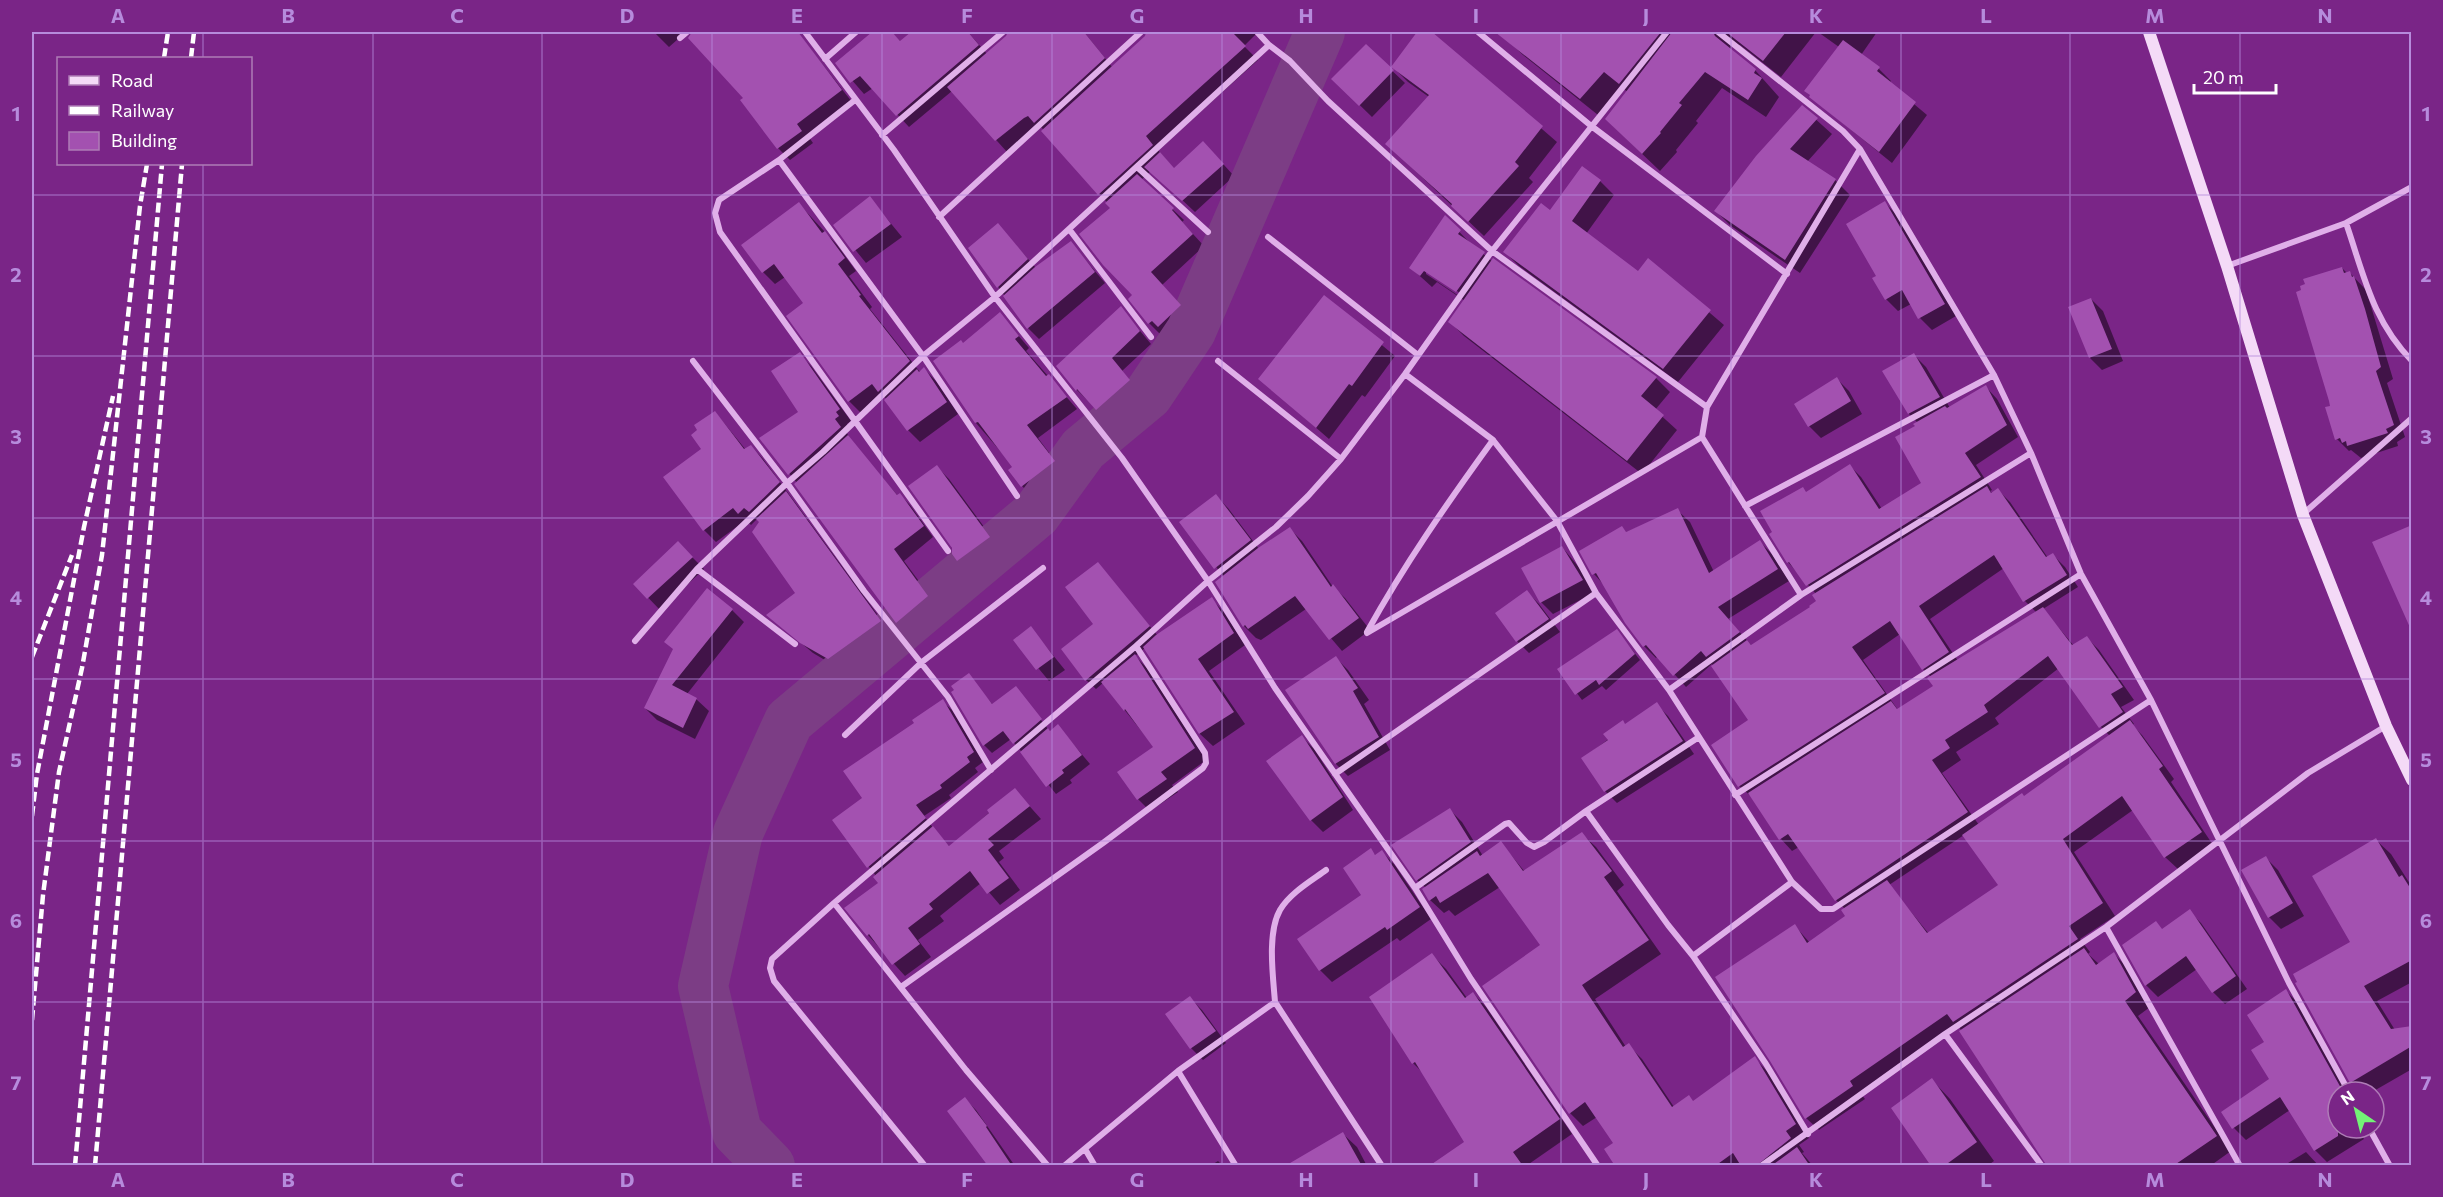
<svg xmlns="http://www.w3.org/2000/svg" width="2443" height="1197" font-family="Commissioner,sans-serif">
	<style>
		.shadow { fill: #0007; fill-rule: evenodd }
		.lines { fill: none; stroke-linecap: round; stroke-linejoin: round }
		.river { stroke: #7c3d85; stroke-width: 50 }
		.building { fill: #a351b0 }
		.street { stroke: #e0afe9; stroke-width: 6 }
		.secondary { stroke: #f4daf7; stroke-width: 12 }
		.rail { stroke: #fff; stroke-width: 4.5; stroke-dasharray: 10 4.5; stroke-linecap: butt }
		.grid { fill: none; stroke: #b68bdc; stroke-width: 1.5; stroke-opacity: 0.55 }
		.neatline { fill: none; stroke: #b68bdc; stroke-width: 2 }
		.grid-label { font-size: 20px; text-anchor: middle; font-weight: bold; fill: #b68bdc }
	</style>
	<rect width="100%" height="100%" fill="#7a2587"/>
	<path class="shadow" d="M654,32H686L669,47Z
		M693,32H797L852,102L808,136L813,143L790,160L778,148L742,101L745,99Z
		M874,32H891L901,42L913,32H968L987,54L1008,37L1009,32H1084L1112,67L1151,32H1258L1244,46L1258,60L1158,150L1174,169L1215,155L1234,176L1195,212L1151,171L1141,180L1184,220L1182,222L1204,246L1162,285L1192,318L1170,338L1164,331L1160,334L1149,323L1134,295L1112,208L1041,127L1007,152L952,91L909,127L873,88L864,94L837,63Z
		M1419,32H1430L1557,142L1529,178L1533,182L1484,236L1387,144L1429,97L1408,82L1393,67Z
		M1511,32H1816L1781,77L1740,45H1731V51L1755,70L1779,97L1766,117L1722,88L1696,121L1698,123L1676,150L1677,152L1660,171L1613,126L1628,92L1622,88L1598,115L1523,55L1505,38Z
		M1818,32H1877L1861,55L1879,69L1891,81L1889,83L1927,115L1892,163L1818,103L1839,47Z
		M1366,46L1405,83L1372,117L1333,79Z
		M1802,107L1832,134L1807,162L1835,180L1850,195L1800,273L1731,226L1716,211Z
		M1600,181L1614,195L1586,234L1639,273L1648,260L1724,325L1678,382L1519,266L1505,252L1550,212Z
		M870,198L902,237L866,263L835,225Z
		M1885,203L1897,215L1956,316L1932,330L1920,318L1911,304L1898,311L1886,299L1874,279L1878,276Z
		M799,204L837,245L856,271L849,276L872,307L870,309L920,372L924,369L936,381L958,414L920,442L908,430L884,396L861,413L849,401L788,316L805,303L785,277L775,284L763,272Z
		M1445,217L1471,244L1493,262L1656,378L1670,392L1655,410L1677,430L1642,474L1464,336L1450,322L1465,301L1437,282L1432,287L1411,268ZM1426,270L1463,295L1462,298L1426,274Z
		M998,225L1036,268L1071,243L1105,283L1039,339L1028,328L970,248Z
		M2342,268L2347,273H2350L2366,290L2393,379L2387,383L2405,437L2397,442L2398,446L2361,458L2351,450L2349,451L2337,439L2332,407Z
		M1324,297L1395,356L1365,397L1362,395L1329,439L1260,379Z
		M2091,299L2103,311L2123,361L2102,370L2090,358L2070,308Z
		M1121,308L1151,344L1122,371L1141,393L1109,421L1077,390L1058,366Z
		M1000,314L1029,348L1026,351L1077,409L1038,438L1065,474L1033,497L1022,486L1014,467L976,423L935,361L963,345Z
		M799,354L811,366L851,421L847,424L850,429L846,431L851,441L898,496L900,495L910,505L933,537L904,561L938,607L907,632L897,622L797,483L761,439L800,412Z
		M1914,355L1926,367L1950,408L1986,387L1997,399L2018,437L1976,465L1992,490L1990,491L1993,494L1998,490L2010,502L2048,558L2053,555L2065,567L2078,587L2043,609L2074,646L2087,638L2099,650L2134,700L2121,707L2134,724L2132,725L2142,735L2174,779L2171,782L2213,845L2178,869L2165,857L2133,810L2074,852L2115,916L2080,939L2090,952L2088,954L2099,964L2114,954L2128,968L2150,1007L2138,1016L2231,1151L2210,1166H2048L1959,1027L1861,1094L1865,1099L1819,1130L1806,1118L1795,926L1810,943L1847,917L1845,909L1836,900L1799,847L1792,851L1781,839L1752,797L1739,786L1750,721L1712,664L1686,687L1658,656L1656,658L1644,646L1604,585L1594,574L1581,552L1677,510L1690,522L1714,572L1760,542L1772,554L1789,581L1728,619L1752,646L1812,608L1818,601L1816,594L1788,562L1807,493L1850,466L1861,477L1882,509L1923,483L1918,423L1909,414L1884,372ZM2004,568L2025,601L2037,613L1958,661L1930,619ZM1900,634L1923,669L1932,678L1935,687L1898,710L1863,660ZM2059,668L2101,727L2110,736L2024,797L1979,825L1942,773L1961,760L1956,752L1999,724L1995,718ZM1964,835L2000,885L1929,934L1889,885Z
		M1837,379L1849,391L1862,414L1821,438L1809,426Z
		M715,412L746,450L751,446L763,459L891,633L840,669L813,653L769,616L797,593L761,523L757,519L751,525L746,520L716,542L704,530V449Z
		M937,467L949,479L1001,550L970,572L953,554Z
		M1216,496L1228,508L1259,549L1290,529L1302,541L1333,587L1345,598L1370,630L1342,651L1306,609L1261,640L1256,638L1244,626L1224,577L1181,522Z
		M678,543L704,569L660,610L635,584Z
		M1562,547L1582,571L1594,593L1553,614L1541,602Z
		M1527,592L1539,604L1560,632L1529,653L1517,641Z
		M1127,599L1158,636L1211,599L1223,611L1245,645L1209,671L1245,724L1213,746L1200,734L1145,648L1135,656L1147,668L1206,760L1172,785L1178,792L1150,811L1138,799L1155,748L1103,683L1096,689L1086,680Z
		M732,610L744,622L687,694L696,699L709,711L695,739L657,720L645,708Z
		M1031,628L1065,670L1049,681L1015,640Z
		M1622,637L1640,660L1606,690L1602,686L1582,700L1559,669Z
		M1336,658L1348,670L1369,700L1364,704L1390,750L1348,776L1336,764L1287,691Z
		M968,675L993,705L1016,688L1048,729L1051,732L1058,726L1090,764L1070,780L1072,783L1056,794L1011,739L992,753L984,745Z
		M942,701L952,710L983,762L975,768L978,772L949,795L951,798L924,816L934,829L950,847L1015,790L1041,819L999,851L1004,858L999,862L1020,890L1000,905L981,883L940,916L944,921L918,940L931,957L905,976L868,935L880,884L876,876L834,821L864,798L916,723Z
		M1656,704L1668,716L1694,754L1617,803L1605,791L1583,758Z
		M1302,737L1314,749L1353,810L1323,832L1311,820L1268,761Z
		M1450,810L1462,822L1483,856L1501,843L1525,872L1582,834L1596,847L1624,885L1617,891L1661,954L1595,999L1626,1047L1628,1045L1642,1059L1674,1107L1694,1102L1754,1058L1768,1072L1809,1138L1799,1145L1804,1152L1802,1153L1813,1166H1617L1615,1143L1597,1117L1583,1126L1570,1113L1542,945L1500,887L1455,916L1449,910L1444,913L1430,900L1426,888L1417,880Z
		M2376,840L2391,854L2412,887V982L2377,1001L2395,1030L2412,1027V1069L2372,1092H2361L2351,1082L2353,942Z
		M1370,850L1376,856L1382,852L1394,864L1431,919L1400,941L1397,938L1332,982L1320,970L1299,940L1364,896Z
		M2266,858L2278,870L2304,916L2281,929L2269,917Z
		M2189,911L2201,923L2247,989L2225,1004L2213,992L2197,969L2158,997L2146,985L2163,930Z
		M1432,955L1446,969L1467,998L1473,993L1486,1007L1572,1134L1526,1166H1431L1466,1142L1424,1074L1413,1063Z
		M2286,991L2298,1003L2347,1092H2338V1128H2357L2364,1139L2327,1162L2315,1150L2290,1110L2246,1140L2234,1128L2223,1112L2271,1079L2266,1043Z
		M1190,998L1202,1010L1226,1043L1203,1060L1191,1048L1167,1015Z
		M1932,1080L1950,1099L1994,1161L1987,1166H1933Z
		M965,1099L976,1110L1015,1166H990Z
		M1343,1134L1357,1147L1367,1166H1300Z
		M2306,1152L2319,1166H2283Z
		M1218,1161L1223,1166H1210Z"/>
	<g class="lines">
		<path class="river" d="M770,1166L737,1132L703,986L738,833L789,721L1036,514L1083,449L1148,395L1191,331L1320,32"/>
	</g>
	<path class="building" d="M692,32H798L842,90L797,124L802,131L777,149L740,100L743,98L688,38Z
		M872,32H892L900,41L911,32H968L979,45L896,116L860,76L850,83L835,63Z
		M1008,32H1084L1105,58L1034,123L1028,116L1024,118L995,141L947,87L1006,36Z
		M1146,32H1232L1246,46L1146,136L1153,145L1098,195L1041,131L1145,36Z
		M1417,32H1432L1543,126L1515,162L1519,166L1468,222L1451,206L1452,204L1385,144L1429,95L1391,67Z
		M1495,32H1661L1619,84L1604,72L1580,99Z
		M1672,32H1713L1715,36L1756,69L1754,73L1762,78L1748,100L1705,72L1679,103L1682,105L1660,132L1661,133L1642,154L1605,119Z
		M1726,32H1786L1763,61Z
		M1843,40L1880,67L1877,71L1916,102L1879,152L1809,97L1810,95L1804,91Z
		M1366,44L1394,70L1359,106L1331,79Z
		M1802,105L1818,118L1790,149L1836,179L1785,260L1714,211L1756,156Z
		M1203,141L1224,164L1182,201L1144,167L1160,152L1174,168Z
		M1582,166L1601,180L1572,221L1638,271L1648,258L1711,310L1663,369L1503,252L1541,203L1550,210Z
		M1137,174L1174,208L1172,210L1193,234L1151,272L1181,305L1158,327L1152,321L1148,324L1128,299L1132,295L1103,265L1079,234L1110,208L1105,203Z
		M870,196L891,224L853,252L833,225Z
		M1885,201L1945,304L1918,319L1902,290L1885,300L1872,278L1876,276L1846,224Z
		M799,202L822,233L825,231L845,258L838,264L861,295L859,296L910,361L878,392L872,384L848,402L786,316L803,303L774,264L762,273L741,245Z
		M1445,215L1461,230L1458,234L1485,252L1456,292L1424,271L1420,276L1409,268Z
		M998,223L1028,259L997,288L968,248Z
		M1071,241L1095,272L1027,329L1003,296L1035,267Z
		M1493,258L1657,377L1641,396L1664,415L1627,461L1448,322Z
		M2342,267L2344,273L2350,271L2352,277L2354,276L2365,309L2381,367L2376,371L2394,425L2386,429L2388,433L2385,434L2347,446L2346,441L2342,443L2340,438L2335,440L2329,420L2325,407L2330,406L2329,401L2296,292L2301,290L2300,286L2305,284L2303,279Z
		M1324,295L1384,342L1352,386L1349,384L1316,428L1258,379Z
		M2091,298L2112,349L2089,358L2068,307Z
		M1121,306L1140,331L1112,358L1130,380L1096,410L1077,389L1076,391L1056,366Z
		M1000,312L1019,336L1015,339L1046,376L1049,374L1067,397L1027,425L1055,461L1021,487L1008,470L1012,467L978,422L975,423L933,361L961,340L963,343Z
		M800,352L840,409L836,412L839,416L835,419L841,427L788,475L759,438L798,412L771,371Z
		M1914,353L1940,397L1908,414L1882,371Z
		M924,367L947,402L907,431L884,400L917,369L919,372Z
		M1837,377L1851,401L1808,427L1794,404Z
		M1986,385L2007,425L1965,453L1981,477L1806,586L1789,562L1787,563L1769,534L1772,532L1760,511L1803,487L1806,492L1850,464L1879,509L1921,483L1895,437L1915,426L1913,424L1945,406L1947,408Z
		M715,411L744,449L751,445L780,482L749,512L744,508L738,514L733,508L703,531L663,477L701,449L691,435L697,430L694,425Z
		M848,435L897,495L900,493L924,526L894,549L928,596L896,623L794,484Z
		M937,465L990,537L957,561L952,554V548L908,486Z
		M1987,486L1991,493L1998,488L2046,557L2053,553L2067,575L2023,602L1994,555L1919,606L1949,652L1922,670L1890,621L1852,647L1885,693L1738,787L1711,745L1748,720L1711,666L1747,640L1751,645L1810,607L1809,606L1816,601L1812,595Z
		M786,491L881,621L828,659L800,643L766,615L795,593L752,532L759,522L756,519Z
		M1216,494L1251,540L1214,569L1179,522Z
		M1678,508L1709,573L1760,540L1778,569L1718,607L1740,632L1706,657L1701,651L1673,676L1646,645L1643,647L1625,623L1596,573L1592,575L1579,551L1622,526L1626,532Z
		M2412,525V632L2372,542Z
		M1290,527L1331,587L1333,584L1359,618L1329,640L1295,596L1248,629L1245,625L1243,627L1215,582L1258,548Z
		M678,541L693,557L647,599L633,584Z
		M1562,546L1583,580L1540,603L1521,568Z
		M1098,562L1150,626L1085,681L1061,649L1093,624L1065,587Z
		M707,588L733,609L672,685L697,698L683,728L644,708L673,649L664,642Z
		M1527,590L1549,619L1516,642L1495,613Z
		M1212,597L1234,633L1198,659L1234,712L1199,734L1143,647L1156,635Z
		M2043,607L2072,645L2087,636L2123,687L2111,694L2123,712L2099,728L2048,656L1984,705L1988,712L1945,740L1950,748L1932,760L1968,812L1835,901L1788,834L1779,840L1748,793L1891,701L1897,709L1933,686L1927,678Z
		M1031,626L1054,657L1036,670L1013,640Z
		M1617,629L1635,654L1599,685L1596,680L1575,695L1557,669Z
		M1135,654L1195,748L1161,772L1167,779L1137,800L1117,772L1153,747L1125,709L1124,711L1101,682Z
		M1336,656L1358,688L1353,691L1379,737L1335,764L1285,690Z
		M969,673L992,704L1016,686L1042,719L1013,744L1003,731L983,746L951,692L954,690L951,686Z
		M943,699L974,752L967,757L970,762L940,785L942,788L916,805L926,818L867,868L832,820L862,798L843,771L914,723L912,720Z
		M1657,702L1683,741L1604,792L1581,758L1608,740L1603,734L1623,720L1625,724Z
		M2130,720L2163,766L2159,769L2202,832L2164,858L2122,796L2063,839L2103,903L2069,926L2078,939L1953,1022L1947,1014L1850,1081L1853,1086L1805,1119L1770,1061L1715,977L1795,924L1807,943L1845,916L1841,910L1887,880L1927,933L1998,885L1962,835L2022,793L2024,796Z
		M1058,724L1082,755L1062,770L1064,773L1046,787L1020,752L1048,728L1050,731Z
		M1302,735L1343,797L1310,821L1266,761Z
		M1015,788L1030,806L988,839L994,845L988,850L1009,878L987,894L970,871L929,904L933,909L908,928L920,944L892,965L869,934L867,936L844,908L878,883L873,877L933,826L949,846L989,813L987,810Z
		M1450,808L1471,842L1416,881L1391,845Z
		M1582,832L1612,871L1604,877L1649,940L1582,985L1623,1047L1629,1043L1672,1107L1689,1095L1693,1101L1755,1056L1796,1124L1786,1131L1791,1138L1756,1166H1741L1733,1153L1715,1166H1615L1604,1149L1613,1143L1585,1102L1569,1114L1482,986L1540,945L1488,873L1440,903L1436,896L1429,901L1422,889L1477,851L1480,856L1501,841L1523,871Z
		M2376,838L2399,877L2402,875L2412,891V960L2364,986L2391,1029L2412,1026V1046L2350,1083L2295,983L2297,982L2293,974L2350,942L2312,876Z
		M1371,848L1375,855L1382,850L1420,907L1387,930L1385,927L1319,971L1297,939L1361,895L1343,868Z
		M2266,856L2293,903L2268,918L2241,870Z
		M2190,909L2236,976L2212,993L2186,956L2145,986L2122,945L2156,921L2162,929Z
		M2084,948L2096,965L2114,952L2136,992L2125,1001L2217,1136L2173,1166H2047L1959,1031Z
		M1432,953L1465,998L1473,992L1560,1119L1513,1152L1523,1166H1429L1464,1142L1415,1062L1412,1064L1369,997Z
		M2286,989L2341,1088L2338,1090V1136L2314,1151L2280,1097L2232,1129L2221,1112L2269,1079L2251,1050L2264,1042L2247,1015Z
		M1190,996L1216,1031L1190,1049L1165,1014Z
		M1932,1078L1977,1142L1944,1166H1931L1891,1108Z
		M965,1097L987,1126L986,1127L1012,1166H988L947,1111Z
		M1343,1132L1362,1166H1285Z
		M1797,1147L1810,1166H1771Z"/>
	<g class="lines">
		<path class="street" d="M805,32L894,150L995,297L1122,458L1208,581L1275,688L1415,888L1471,979L1598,1166
			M1257,32L1269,45
			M1478,32L1590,125L1787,274
			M680,38L687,32
			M825,59L856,32
			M855,100L779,160L719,200L715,213L720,232L948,551
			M882,135L1003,32
			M1860,149L1994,375L2031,453L2081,574L2151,700L2289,983L2349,1092
			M779,160L923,356L1017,496
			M1137,167L1208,232
			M939,217L1141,32
			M2346,223C2364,275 2372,320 2412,361
			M1069,229L1151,337
			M1268,237L1418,355
			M2227,266L2346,223L2410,188
			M693,361L787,483L864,591L948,697L991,770
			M1218,361L1341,459
			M1702,437L1801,595
			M1745,506L1994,375
			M2303,514L2412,418
			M697,569L795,644
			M1596,593L1669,690L1792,882L1821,909H1833L2151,700
			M1367,632C1404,565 1448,502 1493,440
			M1367,633L1702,437L1707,407L1860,149L1843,131L1718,32
			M635,641L697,569L787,483L823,452L923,356L995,297L1269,45L1290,61L1328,101L1492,251L1707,407
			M1669,690L1801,595L2031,453
			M845,735L922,662L1043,568
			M1335,774L1596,593L1557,521L1493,440L1405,374
			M1735,795L2081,574
			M1586,811L1668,925L1693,956L1766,1064L1808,1134
			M1415,888L1505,824L1509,823L1527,843L1534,847L1544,842L1586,811L1699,737
			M834,903L966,1070L1048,1166
			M2106,927L2240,1166
			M1693,956L1792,882
			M901,987L1103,843L1203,768L1206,763L1205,753L1136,646
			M1275,1002L1382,1166
			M1945,1034L2042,1166
			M1178,1071L1236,1166
			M2369,1128L2390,1166
			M1085,1149L1095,1166
			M925,1166L774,981L770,968L772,959L834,903L1136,646L1208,581L1276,527L1308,496L1341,459L1405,374L1492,251L1667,32
			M1064,1166L1178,1071L1275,1002C1273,976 1267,933 1280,910C1290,893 1311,881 1326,870
			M1761,1166L1945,1034L2106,927L2308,773L2386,726"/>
		<path class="secondary" d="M2149,32L2227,266L2303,515L2386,726L2412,780"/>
		<path class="rail" d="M164,58L168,32
			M191,58L194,32
			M32,657L72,555
			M32,816L37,774L84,527L113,396
			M32,1020L43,895L59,772L82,668L102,555L140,206L147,164
			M75,1166L162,164
			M95,1166L182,164"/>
	</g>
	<path class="grid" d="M203,32V58M373,32V1166M542,32V1166M712,32V1166M882,32V1166M1052,32V1166M1222,32V1166M1391,32V1166M1561,32V1166M1731,32V1166M1901,32V1166M2070,32V1166M2240,32V1166M203,164V1166M32,195H2412M32,356H2412M32,518H2412M32,679H2412M32,841H2412M32,1002H2412"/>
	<rect width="2443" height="1197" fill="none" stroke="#7a2587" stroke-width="66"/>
	<rect x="57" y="57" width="195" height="108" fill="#7a2587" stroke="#af7cb7" stroke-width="1.5"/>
	<rect x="69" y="76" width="30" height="9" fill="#f4daf7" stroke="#af7cb7" stroke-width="1.5"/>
	<text x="111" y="87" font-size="18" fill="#ffffff">Road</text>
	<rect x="69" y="106" width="30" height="9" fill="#ffffff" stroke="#af7cb7" stroke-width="1.5"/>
	<text x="111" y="117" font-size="18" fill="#ffffff">Railway</text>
	<rect x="69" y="132" width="30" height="18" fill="#a351b0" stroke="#af7cb7" stroke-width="1.5"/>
	<text x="111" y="147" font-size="18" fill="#ffffff">Building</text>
	<g transform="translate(2356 1110) rotate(325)"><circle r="28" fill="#7a2587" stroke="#af7cb7" stroke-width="1.5"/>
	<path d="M0-4.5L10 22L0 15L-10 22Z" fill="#73f376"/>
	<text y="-9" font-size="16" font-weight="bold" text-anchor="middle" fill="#ffffff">N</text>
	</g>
	<path d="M2194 84v9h82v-9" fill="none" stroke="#ffffff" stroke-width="3"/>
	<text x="2203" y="84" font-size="18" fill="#ffffff" stroke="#7a2587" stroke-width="4.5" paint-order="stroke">20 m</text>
	<rect x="33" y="33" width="2377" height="1131" class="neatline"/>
	<g class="grid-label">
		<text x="118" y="23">A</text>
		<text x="288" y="23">B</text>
		<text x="457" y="23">C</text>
		<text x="627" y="23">D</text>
		<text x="797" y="23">E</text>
		<text x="967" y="23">F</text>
		<text x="1137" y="23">G</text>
		<text x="1306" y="23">H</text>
		<text x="1476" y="23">I</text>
		<text x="1646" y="23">J</text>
		<text x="1816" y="23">K</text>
		<text x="1986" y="23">L</text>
		<text x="2155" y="23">M</text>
		<text x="2325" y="23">N</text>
		<text x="16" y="121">1</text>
		<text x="2426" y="121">1</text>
		<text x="16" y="282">2</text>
		<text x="2426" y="282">2</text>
		<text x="16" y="444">3</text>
		<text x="2426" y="444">3</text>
		<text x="16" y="605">4</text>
		<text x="2426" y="605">4</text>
		<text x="16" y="767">5</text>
		<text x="2426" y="767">5</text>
		<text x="16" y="928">6</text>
		<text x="2426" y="928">6</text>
		<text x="16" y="1090">7</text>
		<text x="2426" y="1090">7</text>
		<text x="118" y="1187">A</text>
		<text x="288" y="1187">B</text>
		<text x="457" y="1187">C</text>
		<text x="627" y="1187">D</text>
		<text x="797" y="1187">E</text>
		<text x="967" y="1187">F</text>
		<text x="1137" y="1187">G</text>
		<text x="1306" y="1187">H</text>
		<text x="1476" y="1187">I</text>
		<text x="1646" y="1187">J</text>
		<text x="1816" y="1187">K</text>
		<text x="1986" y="1187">L</text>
		<text x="2155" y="1187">M</text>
		<text x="2325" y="1187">N</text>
	</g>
</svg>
